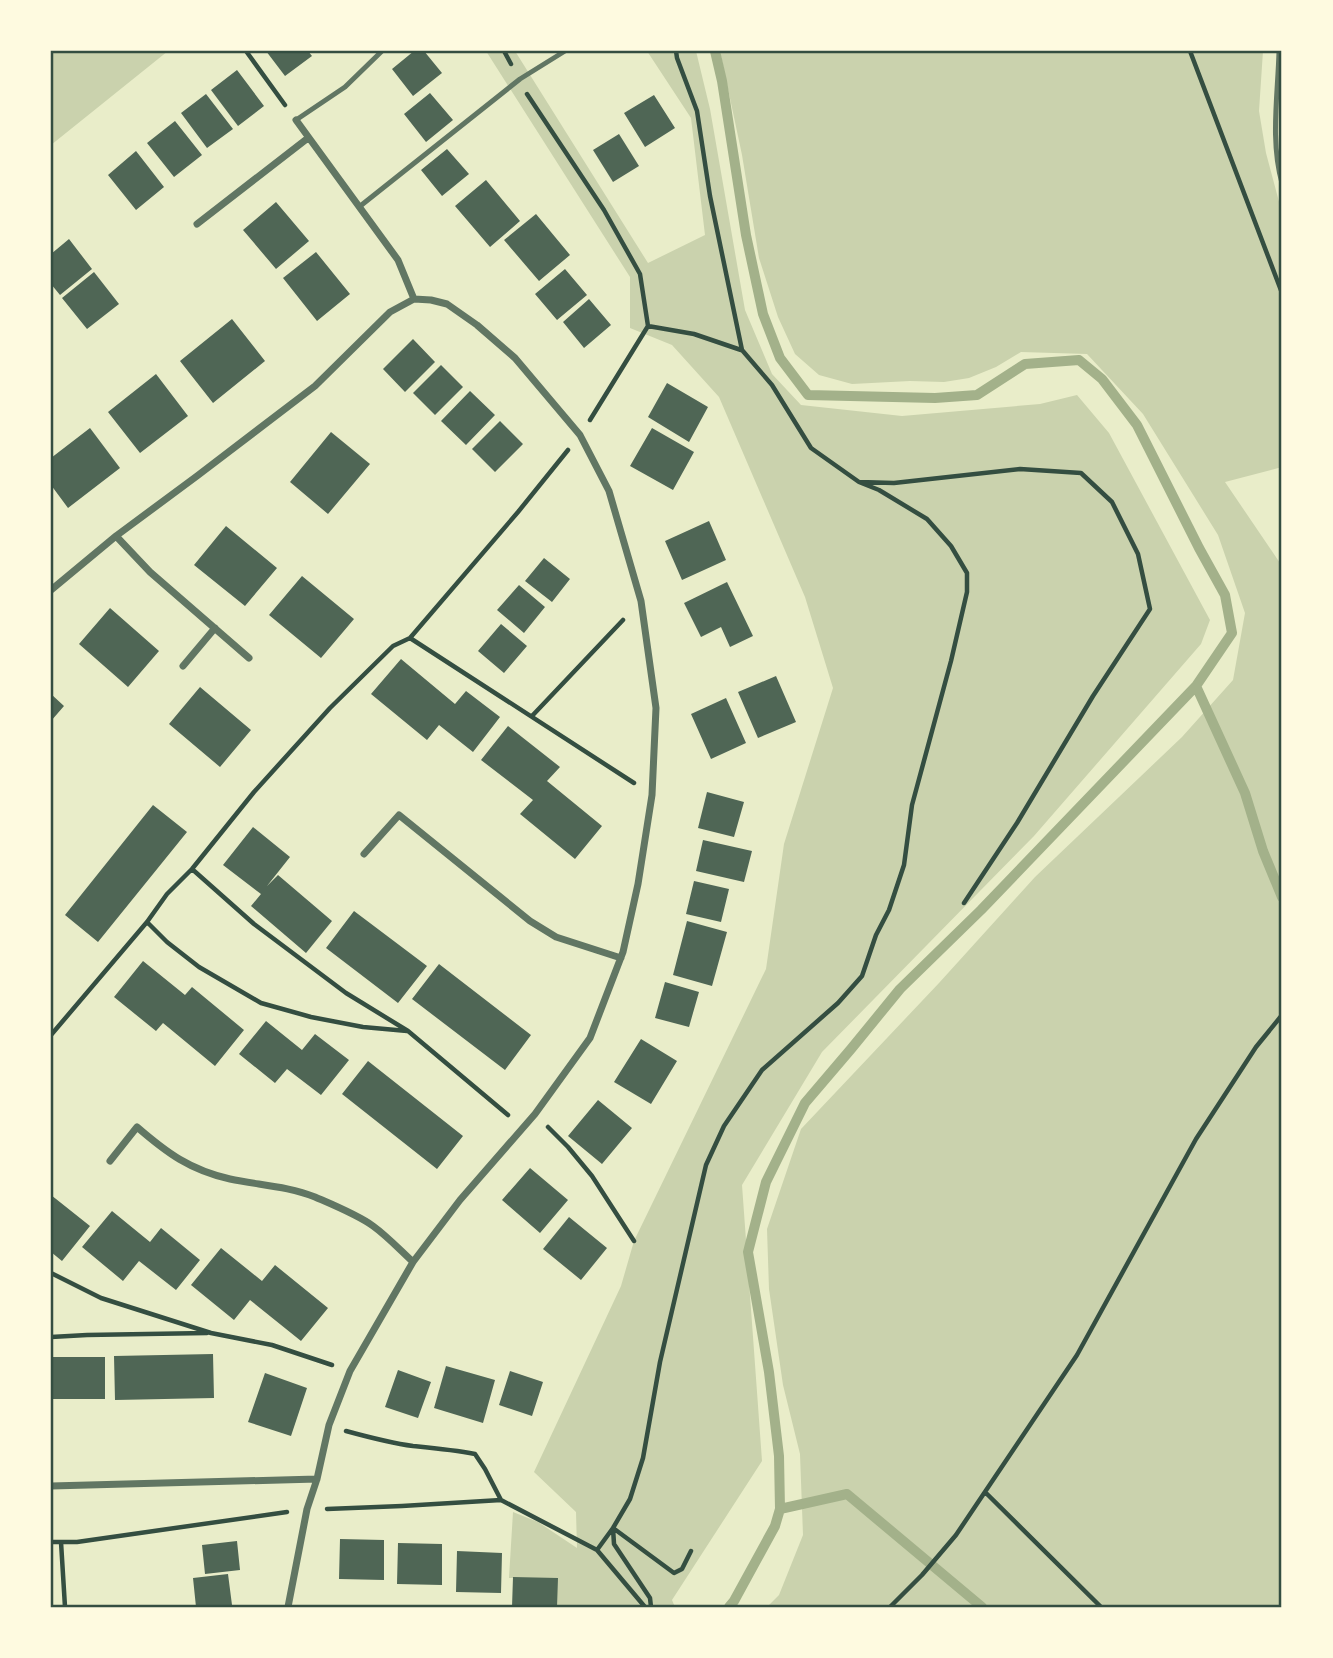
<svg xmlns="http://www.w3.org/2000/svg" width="1333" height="1658" font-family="Barlow,sans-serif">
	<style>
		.green { fill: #cad2ad }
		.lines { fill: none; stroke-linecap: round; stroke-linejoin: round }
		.stream { stroke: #a3b18a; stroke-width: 10 }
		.building { fill: #4f6655 }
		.path { stroke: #344e41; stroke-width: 4.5 }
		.service { stroke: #617663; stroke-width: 5 }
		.minor { stroke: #617663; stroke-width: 7 }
		.neatline { fill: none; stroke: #344e41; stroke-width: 2.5 }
	</style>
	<rect width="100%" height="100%" fill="#e9edc9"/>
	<path class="green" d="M51,51H168L51,145Z
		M486,51H515L648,263L705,235L691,118L647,51H696L710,109L745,310L772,374L801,405L902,416L1040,404L1077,395L1109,433L1210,620L1201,644L1034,836L822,1052L742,1185L762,1461L672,1600L675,1607H557V1578H509L513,1512L538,1522L577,1548L576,1512L534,1472L621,1286L634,1241L766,969L784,844L833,688L805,597L719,397L672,345L630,328V277Z
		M720,51H1263L1259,111L1266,153L1282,213V467L1225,482L1282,566V1607H767L779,1595L803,1535L800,1454L783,1385L769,1289L767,1229L801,1129L939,983L1035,877L1182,737L1233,680L1245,613L1218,535L1143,414L1087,354L1021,352L996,367L969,378L944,382L910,381L852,384L819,375L795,354L778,317L759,258L742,155Z"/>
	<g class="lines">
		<path class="stream" d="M715,51L722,81L746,235L763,314L780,358L808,395L935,398L977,395L1025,364L1079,360L1102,379L1137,425L1199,548L1225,595L1232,633L1196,686L981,910L900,989L851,1049L805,1103L766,1182L748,1252L769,1372L779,1456L780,1509L775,1526L734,1601L729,1607
			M1196,686L1245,793L1263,851L1282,897
			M780,1509L847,1494L982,1607"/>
	</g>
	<path class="building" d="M266,51H308L312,56L285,76Z
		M414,51H424L442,73L413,96L392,69Z
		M237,70L264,106L238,126L211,90Z
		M430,93L453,120L426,142L404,114Z
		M206,94L233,129L207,148L181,113Z
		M654,95L675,128L645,147L624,113Z
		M175,121L202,155L174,177L147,143Z
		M619,134L639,166L613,182L593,150Z
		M447,149L469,174L442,196L421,170Z
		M136,151L164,187L136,210L108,175Z
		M486,180L520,221L490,247L455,206Z
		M276,202L309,241L276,269L243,230Z
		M536,214L570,255L539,281L504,240Z
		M69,239L92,269L60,295L51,284V254Z
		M316,252L350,294L317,321L283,278Z
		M565,269L587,295L557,320L535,294Z
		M94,272L119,304L87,329L62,298Z
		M589,299L611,325L584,348L563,322Z
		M232,319L265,361L213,403L180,361Z
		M413,339L435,362L405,392L383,369Z
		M441,365L463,387L435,415L413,393Z
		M156,374L188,416L140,453L108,412Z
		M667,383L708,407L689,442L648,417Z
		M470,391L495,415L466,445L441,421Z
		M500,421L523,444L495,472L472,449Z
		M90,428L120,468L68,508L51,485V458Z
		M652,428L694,452L673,490L630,466Z
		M331,432L370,464L328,514L290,482Z
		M709,521L726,560L682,580L665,541Z
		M226,526L277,568L245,606L194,565Z
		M544,558L570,579L552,602L525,581Z
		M302,576L354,619L321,658L269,615Z
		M727,582L753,636L730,647L721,627L701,637L684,603Z
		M519,585L545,607L524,633L497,610Z
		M110,608L159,651L128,687L79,644Z
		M501,624L527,646L504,673L478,651Z
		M401,659L455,704L466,691L500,717L473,752L439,725L427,740L371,694Z
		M776,676L796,722L758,738L738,692Z
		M200,687L251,730L220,767L169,724Z
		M51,694L64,706L51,721Z
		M726,698L746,743L711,759L691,714Z
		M508,726L560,767L547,781L602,826L575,859L520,814L533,800L481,760Z
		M707,792L744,802L734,837L698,828Z
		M153,805L187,832L98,942L65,915Z
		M253,827L290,857L267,886L278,875L332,921L306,953L251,906L261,894L223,865Z
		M703,840L752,851L744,882L696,871Z
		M694,881L729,889L721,922L686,914Z
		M354,911L427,966L398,1003L326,948Z
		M687,921L727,932L712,986L673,975Z
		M143,961L185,995L192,987L244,1030L215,1066L163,1023L156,1031L114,997Z
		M439,964L531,1035L505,1070L412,999Z
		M665,982L699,992L689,1027L655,1018Z
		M266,1021L302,1050L315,1034L349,1060L321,1095L287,1069L275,1083L239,1054Z
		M641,1039L677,1061L651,1104L614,1082Z
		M368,1061L463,1136L437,1169L342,1094Z
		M598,1100L632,1128L602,1164L568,1136Z
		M530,1168L568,1200L540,1233L502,1200Z
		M51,1195L90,1226L62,1261L51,1252Z
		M112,1211L150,1242L161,1228L200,1260L176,1290L139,1261L123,1281L82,1247Z
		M569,1217L607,1248L581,1280L543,1249Z
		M221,1248L262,1281L275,1265L328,1308L301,1341L250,1300L234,1320L191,1285Z
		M213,1354L214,1398L115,1400L114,1356Z
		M51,1357H105V1399H51Z
		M446,1366L495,1380L483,1423L434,1408Z
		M398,1370L431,1382L418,1418L385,1407Z
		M510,1371L543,1382L532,1416L499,1405Z
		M265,1373L307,1388L291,1436L248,1422Z
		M340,1539L384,1540V1580L339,1579Z
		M237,1541L240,1570L205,1574L202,1545Z
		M398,1543L442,1544V1585L397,1584Z
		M457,1551L502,1553L501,1593L456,1592Z
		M228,1574L232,1605L196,1607L193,1578Z
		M513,1577L558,1578L557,1607H512Z"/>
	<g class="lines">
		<path class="path" d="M246,51L285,105
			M504,51L511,64
			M676,51L677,58L697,111L710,196L742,350L772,385L811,448L859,482L894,483L1020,469L1081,473L1112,502L1138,554L1150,609L1093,696L1017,823L964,903
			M1190,51L1282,293
			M527,94L604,210L640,274L648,326L590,420
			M648,326L694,334L741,350
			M410,638L634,783
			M532,716L623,620
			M192,869L254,924L346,993L408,1031L508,1115
			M147,922L167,942L199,967L261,1003L311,1017L363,1027L407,1031
			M51,1035L147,922L167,894L192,869L254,792L330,708L393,646L410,638L518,512L568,450
			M548,1127L568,1147L592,1176L634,1241
			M51,1273L101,1298L211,1333L272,1345L332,1365
			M51,1337L87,1335L207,1333
			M346,1431C368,1437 390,1443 413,1446C433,1448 454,1450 475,1454L485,1469L501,1500L597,1550L645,1607
			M985,1492L1101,1607
			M327,1509L402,1506L501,1500
			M51,1542H77L287,1512
			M61,1542L65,1607
			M597,1550L613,1528L630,1499L643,1458L660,1362L706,1165L724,1126L762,1070L838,1003L862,976L876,935L889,910L904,865L912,805L951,661L967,592V573L951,546L927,519L879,490L859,482
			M651,1607L650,1598L614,1544L613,1528L674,1573L682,1569L691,1551
			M890,1607L922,1575L956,1535L1077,1355L1196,1139L1256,1047L1282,1015"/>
		<path class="service" d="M1279,51C1278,94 1270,141 1282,183
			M296,120L345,87L382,51
			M359,207L520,79L565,51"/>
		<path class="minor" d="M296,120L398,260L414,299
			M197,224L308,138
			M116,536L150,572L249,658
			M51,590L116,536L197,476L315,386L390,312L414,299
			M183,666L215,628
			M364,854L399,815L530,921L556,937L621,958
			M110,1161L137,1127C167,1153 190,1170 230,1179C258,1185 288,1186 315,1197C331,1204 358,1215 373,1226C387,1236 400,1250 413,1262
			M51,1486L317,1479
			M288,1607L307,1509L317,1479L329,1425L350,1371L413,1262L460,1200L535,1114L590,1038L623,952L638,884L652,795L656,708L641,601L609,491L580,435L515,358L477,325L447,304L431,300L414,299"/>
	</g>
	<rect width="1333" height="1658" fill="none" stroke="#fefae0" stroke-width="105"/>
	<rect x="52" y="52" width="1228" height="1554" class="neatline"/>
</svg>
